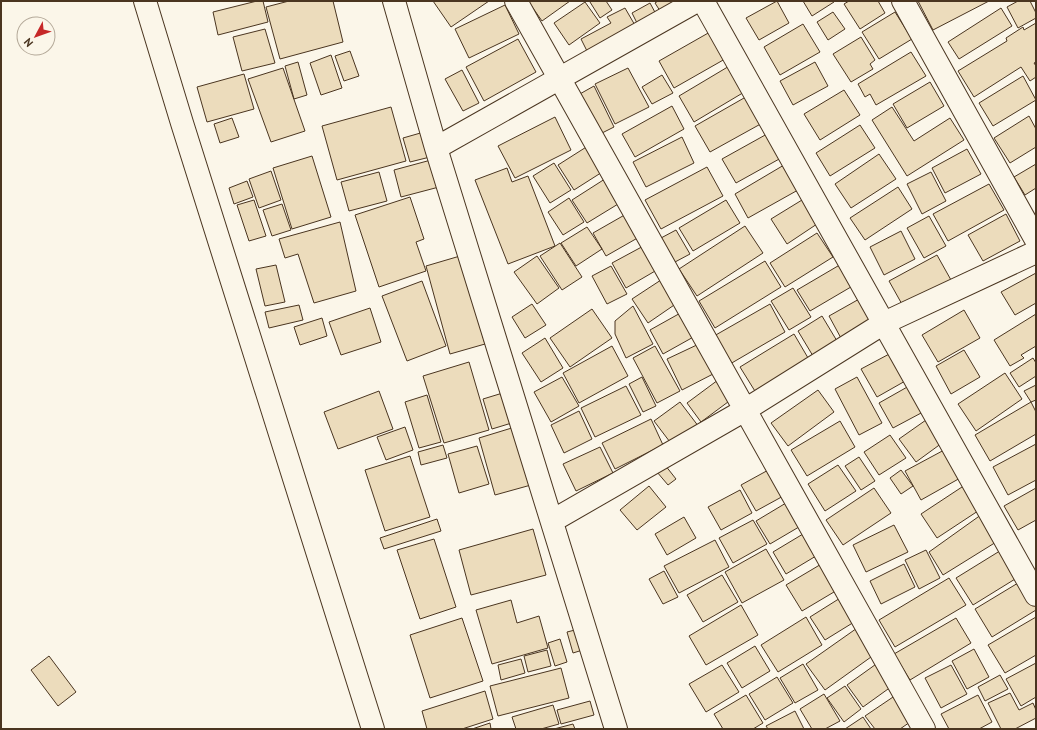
<svg xmlns="http://www.w3.org/2000/svg" width="1037" height="730" font-family="'PT Sans',sans-serif">
	<style>
		.building { fill: #ecdcbc; stroke: #4a3520 }
		.lines { fill: none; stroke-linecap: round; stroke-linejoin: round }
		.minor-casing { stroke: #4a3520; stroke-width: 24 }
		.minor { stroke: #fbf6e9; stroke-width: 22 }
	</style>
	<rect width="100%" height="100%" fill="#fbf6e9"/>
	<path class="building" d="M257,1H263L268,22L218,35L213,12Z
		M289,1H333L343,42L280,59L266,7Z
		M433,1H489L451,27Z
		M528,1H570L542,21Z
		M591,1H606L612,10L600,18L590,2Z
		M658,1H681L662,14L655,3Z
		M777,1L789,23L759,40L746,18Z
		M803,1H834V2L812,16Z
		M849,1H878L885,13L860,29L844,4Z
		M918,1H989L933,30Z
		M1018,1H1030L1036,13V18L1018,28L1007,7Z
		M585,2L600,23L569,45L554,23Z
		M650,3L657,16L639,27L632,13Z
		M505,5L519,34L469,58L455,29Z
		M625,8L636,27L588,53L581,39L611,23L607,17Z
		M1001,8L1012,26L959,59L948,42Z
		M833,12L845,29L828,40L817,22Z
		M895,12L912,39L879,59L862,32Z
		M1036,23V62L1034,63L1036,66V77L1030,81L1021,67L974,97L958,71L1007,41L1006,38L1023,27L1024,30Z
		M803,24L820,52L780,75L764,47Z
		M265,29L275,63L242,71L233,37Z
		M710,32L725,59L674,88L659,61Z
		M861,37L875,60L870,64L873,69L851,82L833,54Z
		M518,39L536,72L484,101L466,67Z
		M350,51L359,76L344,81L335,56Z
		M911,52L926,76L876,105L870,94L865,97L858,84Z
		M331,55L342,88L321,95L310,63Z
		M298,62L307,95L294,99L285,66Z
		M815,62L828,86L793,105L780,81Z
		M731,65L746,91L694,122L679,96Z
		M283,68L305,131L271,142L248,79Z
		M628,68L649,107L615,124L595,84Z
		M462,70L479,103L463,111L445,79Z
		M244,74L254,109L207,122L197,87Z
		M662,75L673,93L652,104L642,87Z
		M1023,76L1036,100L993,126L979,103Z
		M930,82L944,106L907,128L893,104Z
		M594,86L614,127L598,135L578,95Z
		M844,90L860,115L820,140L804,114Z
		M751,94L766,121L710,152L695,126Z
		M672,106L684,129L635,157L622,134Z
		M391,107L406,161L337,180L322,126Z
		M892,107L914,141L950,118L964,140L907,176L872,120Z
		M1029,116L1036,129V147L1010,163L994,138Z
		M555,117L571,150L515,178L498,146Z
		M232,118L239,137L220,143L214,124Z
		M860,125L875,148L830,176L816,153Z
		M424,132L430,157L410,162L403,138Z
		M767,134L781,158L736,183L722,159Z
		M682,137L694,163L646,187L633,162Z
		M591,144L607,169L574,190L558,165Z
		M967,149L981,174L945,193L932,168Z
		M879,154L896,179L851,208L835,184Z
		M312,156L331,217L292,229L273,168Z
		M431,160L439,187L401,197L394,170Z
		M554,163L571,190L550,203L533,176Z
		M1036,164V188L1025,195L1014,177Z
		M784,165L798,190L748,218L735,194Z
		M707,167L723,196L661,229L645,200Z
		M507,168L512,182L528,176L555,246L508,264L475,180Z
		M271,171L281,200L259,208L249,179Z
		M379,172L387,201L349,211L341,182Z
		M931,172L946,201L922,214L907,184Z
		M608,177L623,201L587,223L572,200Z
		M247,181L253,197L234,204L229,188Z
		M989,184L1004,210L948,241L933,214Z
		M898,187L912,209L865,240L850,218Z
		M410,197L424,239L416,242L426,271L379,287L355,215Z
		M569,198L584,222L563,235L548,212Z
		M254,200L266,236L249,241L237,205Z
		M726,200L740,223L693,251L679,228Z
		M802,200L817,224L787,244L771,219Z
		M282,204L291,230L272,236L263,210Z
		M628,213L641,236L606,256L593,233Z
		M1006,214L1020,241L983,261L968,235Z
		M929,216L946,246L924,258L907,228Z
		M340,222L356,291L314,303L298,254L285,258L279,239Z
		M745,226L763,253L697,296L679,269Z
		M587,227L602,249L576,266L561,243Z
		M676,230L690,254L675,262L661,238Z
		M901,231L915,259L884,275L870,247Z
		M817,233L833,257L785,287L770,263Z
		M560,243L582,277L562,290L540,256Z
		M649,243L662,267L626,288L612,263Z
		M937,255L951,280L903,306L889,281Z
		M460,256L485,344L450,354L426,266Z
		M537,256L559,288L537,304L514,272Z
		M765,261L781,287L715,328L699,301Z
		M843,263L856,284L810,311L797,290Z
		M276,265L285,302L265,306L256,269Z
		M611,266L627,294L607,304L592,276Z
		M1036,273V303L1015,315L1001,292Z
		M664,278L680,301L648,323L632,299Z
		M422,281L446,346L407,361L382,296Z
		M793,288L811,317L789,330L771,301Z
		M861,298L875,321L842,340L829,316Z
		M532,304L546,325L525,338L512,317Z
		M770,304L785,332L730,364L714,336Z
		M299,305L303,320L269,328L265,312Z
		M633,306L653,344L626,358L615,334V321Z
		M370,308L381,342L341,355L329,322Z
		M592,309L612,338L570,367L550,338Z
		M964,310L980,338L938,362L922,335Z
		M684,311L697,335L663,354L650,330Z
		M1036,314V346L1021,355L1024,358L1010,366L994,340Z
		M822,316L840,346L816,361L798,331Z
		M322,318L327,336L300,345L294,327Z
		M794,334L811,363L758,396L740,367Z
		M545,338L563,368L541,382L522,353Z
		M701,343L715,373L682,390L667,359Z
		M612,346L628,376L579,403L563,373Z
		M655,346L680,391L657,403L633,358Z
		M964,350L980,377L951,394L936,366Z
		M893,352L907,380L877,397L861,369Z
		M1033,358L1036,363V376L1019,387L1010,373Z
		M469,362L489,430L444,443L423,376Z
		M1005,373L1022,399L976,431L958,404Z
		M562,377L579,406L551,422L534,392Z
		M642,377L656,406L643,412L629,384Z
		M857,377L882,423L859,435L835,389Z
		M718,380L732,399L701,422L687,403Z
		M1036,385V400L1031,402L1024,391Z
		M626,386L641,415L595,437L581,408Z
		M909,386L923,412L893,428L879,403Z
		M818,390L834,412L788,446L771,423Z
		M379,391L393,429L338,449L324,412Z
		M506,392L515,422L492,429L483,399Z
		M427,395L441,442L419,448L405,402Z
		M680,402L699,427L673,446L654,421Z
		M1031,402L1036,412V434L990,461L975,435Z
		M579,411L592,439L564,453L551,425Z
		M651,419L663,445L615,469L602,443Z
		M926,420L942,443L916,462L899,439Z
		M840,421L855,447L807,476L791,450Z
		M405,427L413,450L386,460L377,437Z
		M515,427L531,485L495,495L479,438Z
		M890,435L906,458L879,475L864,452Z
		M1036,444V480L1008,495L993,467Z
		M443,445L447,458L421,465L418,452Z
		M477,446L489,484L459,493L448,454Z
		M600,447L613,473L576,491L563,464Z
		M946,449L962,477L921,500L905,471Z
		M410,456L430,517L385,531L365,470Z
		M859,457L875,481L861,490L845,466Z
		M665,465L676,479L668,485L657,472Z
		M838,465L856,491L825,511L808,484Z
		M772,468L787,494L756,511L741,485Z
		M901,470L913,486L901,494L890,478Z
		M965,485L981,509L937,538L921,514Z
		M649,486L666,507L637,530L620,510Z
		M874,488L891,513L843,545L826,520Z
		M1036,488V520L1018,530L1004,506Z
		M740,490L752,513L721,530L708,507Z
		M791,500L804,524L770,544L756,521Z
		M985,512L1001,539L943,575L929,552Z
		M684,517L696,538L667,555L655,534Z
		M437,519L441,531L384,549L380,538Z
		M753,520L767,544L733,563L719,538Z
		M894,525L908,552L866,572L853,545Z
		M533,529L546,575L471,595L459,550Z
		M803,534L816,556L786,574L773,552Z
		M434,539L456,607L420,619L397,550Z
		M715,540L729,567L679,593L664,566Z
		M766,549L784,580L742,603L725,572Z
		M1003,549L1020,576L973,605L956,578Z
		M926,550L940,578L919,589L905,560Z
		M823,563L839,589L802,611L786,585Z
		M904,564L915,587L881,604L870,581Z
		M664,571L678,597L663,604L649,579Z
		M722,575L738,602L703,622L687,595Z
		M949,578L966,605L895,647L879,620Z
		M1023,580L1036,602V610L992,637L975,609Z
		M845,595L859,619L825,640L810,617Z
		M511,600L517,623L539,616L548,648L492,664L476,610Z
		M741,605L758,635L706,665L689,636Z
		M806,617L822,645L778,672L761,645Z
		M1036,617V655L1005,673L988,645Z
		M462,618L483,681L430,698L410,635Z
		M956,618L971,643L910,680L894,654Z
		M860,626L878,652L825,690L806,664Z
		M583,628L589,648L573,653L567,632Z
		M560,639L567,662L555,666L548,643Z
		M755,646L770,671L742,688L727,663Z
		M974,649L989,677L967,689L952,661Z
		M547,650L551,666L528,672L524,656Z
		M49,656L76,692L58,706L31,670Z
		M521,659L525,673L501,680L498,665Z
		M879,662L895,684L863,707L847,685Z
		M1036,663V697L1021,706L1006,679Z
		M803,664L818,690L795,703L780,678Z
		M722,665L739,692L706,712L689,684Z
		M951,665L967,694L941,708L925,678Z
		M561,668L569,698L498,716L490,686Z
		M1000,675L1008,689L985,701L978,687Z
		M777,677L793,703L765,720L749,694Z
		M845,686L861,709L844,722L827,698Z
		M485,691L493,719L462,729H427L422,711Z
		M1010,693L1019,710L1033,703L1036,710V718L1015,729H1001L988,703Z
		M824,694L840,721L825,729H812L800,709Z
		M746,695L763,723L753,729H723L714,714Z
		M896,695L913,720L900,729H875L865,716Z
		M978,695L992,722L979,729H949L941,714Z
		M590,701L594,715L561,724L557,710Z
		M553,705L559,724L541,729H516L512,717Z
		M795,711L804,729H768L766,726Z
		M863,717L871,729H845Z
		M490,723L491,729H472Z
		M573,724L575,729H554Z"/>
	<g class="lines">
		<defs>
			<path id="minor" d="M145,1L182,123L373,729
				M394,1L436,148L616,729
				M516,1L924,729
				M703,1L1036,595
				M903,1L1036,240
				M436,148L697,1
				M552,521L745,410L884,323L1036,252"/>
		</defs>
		<use href="#minor" class="minor-casing"/>
		<use href="#minor" class="minor"/>
	</g>
	<rect width="1037" height="730" fill="none" stroke="#4a3520" stroke-width="4"/>
	<g transform="translate(36 36) rotate(229)"><circle r="19" fill="#fbf6e9" stroke="#b4a999"/>
	<path d="M0-3L7 15L0 10L-7 15Z" fill="#c62828"/>
	<text y="-6" font-size="11" font-weight="bold" text-anchor="middle" fill="#4a3520">N</text>
	</g>
</svg>
